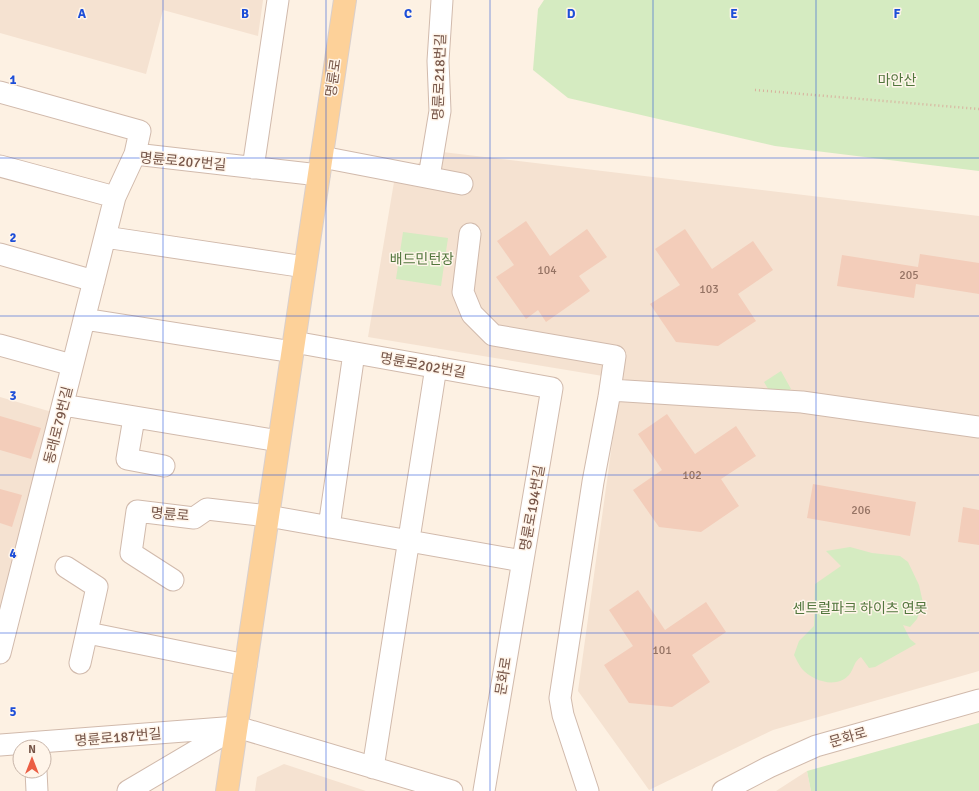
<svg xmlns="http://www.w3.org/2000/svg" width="979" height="791" font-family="Signika,'Noto Sans KR',sans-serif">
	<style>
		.residential { fill: #f5e2d1 }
		.green { fill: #d5ebc1 }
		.building { fill: #f3cdba }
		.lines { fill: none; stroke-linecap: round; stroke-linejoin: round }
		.minor-casing { stroke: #d1baac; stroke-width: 23 }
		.major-casing { stroke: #d9cfcc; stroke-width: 24 }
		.path { stroke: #d8b09d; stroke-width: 2.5; stroke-dasharray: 1 3; stroke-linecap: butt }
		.minor { stroke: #fff; stroke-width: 21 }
		.major { stroke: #fdd199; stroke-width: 22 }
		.grid { fill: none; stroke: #1d4ed8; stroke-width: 1; stroke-opacity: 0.55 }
		.labels { text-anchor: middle; stroke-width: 3; stroke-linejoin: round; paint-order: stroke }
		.number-label { font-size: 12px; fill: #957364 }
		.street-label { font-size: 14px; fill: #765548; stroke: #fff5ea }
		.park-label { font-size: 14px; fill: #52763d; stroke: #fff5ea }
		.grid-label { font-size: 13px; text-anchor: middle; font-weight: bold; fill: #1d4ed8; stroke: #fff5ea; stroke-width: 3; stroke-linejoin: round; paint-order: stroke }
	</style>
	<rect width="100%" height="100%" fill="#fdf1e3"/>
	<path class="residential" d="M0,0H263L258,36L163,10L146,74L0,33Z
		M434,151L979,216V671L773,730L649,790L578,691L621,379L368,337L394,182Z
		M0,397L52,412L0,608Z
		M284,764L366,791H255L257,777Z
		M807,771L811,791H776Z"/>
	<path class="green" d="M544,0H979V171L775,146L568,98L533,70L538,9Z
		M403,232L448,238L441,286L396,279Z
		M781,371L791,389L774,399L764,382Z
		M850,547L872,553L900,556L908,562L919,585L923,603L917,619L910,627L903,625L910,639L916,644L875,667L869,668L861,657C854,661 854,669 849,675C836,689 813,681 802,669C799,665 796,659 794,655L799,641L814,626L815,584L841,566L826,551Z
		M979,723V791H811L807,771Z"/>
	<path class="building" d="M526,221L550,256L587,229L607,257L579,276L590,291L546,322L538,310L526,319L496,277L514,265L497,241Z
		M685,229L712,269L753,241L773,270L738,294L756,321L718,346L676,342L650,304L680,285L655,249Z
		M920,254L979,263V294L916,284L914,298L837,286L842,255L918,267Z
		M667,414L695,454L736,426L756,456L721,479L739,506L701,532L659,527L633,490L662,470L638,434Z
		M0,416L41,428L31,459L0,450Z
		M813,484L916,502L910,536L807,518Z
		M0,489L22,495L12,527L0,523Z
		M963,507L979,510V545L958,542Z
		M638,590L665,630L706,602L726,632L692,655L710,682L672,707L629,703L604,665L633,646L609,610Z"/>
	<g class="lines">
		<defs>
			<path id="minor" d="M0,92L140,131L135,154L115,197L0,166
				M135,154L319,175
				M322,157L462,184
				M253,168L278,0
				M429,177L440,111L438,61L442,0
				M470,234L463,292L472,314L493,335L615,356L609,397L593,482L560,698L563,715L588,791
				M105,237L305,267
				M0,254L94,281
				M84,319L293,352
				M294,342L552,388L484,791
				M0,345L72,365
				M610,390L802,402L979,427
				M63,405L279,441
				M134,418L127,459L164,466
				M329,527L354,353
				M66,567L97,587L80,663
				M173,580L131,553L137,511L194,518L207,509L268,516L522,561
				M88,633L246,665
				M0,653L115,197
				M0,745L237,727L452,791
				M373,768L436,367
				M36,771L37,791
				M128,791L233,729
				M723,791L769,767L816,746L979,700"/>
			<path id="major" d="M227,791L345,0"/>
		</defs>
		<use href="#minor" class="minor-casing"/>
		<use href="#major" class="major-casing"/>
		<path class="path" d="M755,90L979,109"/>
		<use href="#minor" class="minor"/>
		<use href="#major" class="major"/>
	</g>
	<path class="grid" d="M163,0V791M326,0V791M490,0V791M653,0V791M816,0V791M0,158H979M0,316H979M0,475H979M0,633H979"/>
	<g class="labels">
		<g class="number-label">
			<text x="547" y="274">104</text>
			<text x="909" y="279">205</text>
			<text x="709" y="293">103</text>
			<text x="692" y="479">102</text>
			<text x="861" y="514">206</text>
			<text x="662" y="654">101</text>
		</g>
		<g class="street-label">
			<text transform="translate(439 77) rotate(-88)" y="5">명륜로218번길</text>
			<text transform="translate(333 78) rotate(-82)" y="5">명륜로</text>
			<text transform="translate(183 161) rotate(5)" y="5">명륜로207번길</text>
			<text transform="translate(423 365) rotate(10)" y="5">명륜로202번길</text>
			<text transform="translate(58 425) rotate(-76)" y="5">동래로79번길</text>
			<text transform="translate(532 508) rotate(-80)" y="5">명륜로194번길</text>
			<text transform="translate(170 514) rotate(5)" y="5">명륜로</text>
			<text transform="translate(503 676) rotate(-81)" y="5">문화로</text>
			<text transform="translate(118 737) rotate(-5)" y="5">명륜로187번길</text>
			<text transform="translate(848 737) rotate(-16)" y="5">문화로</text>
		</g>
		<g class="park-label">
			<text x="897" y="85">마안산</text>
			<text x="422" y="264">배드민턴장</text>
			<text x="860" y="613">센트럴파크 하이츠 연못</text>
		</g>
	</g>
	<g class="grid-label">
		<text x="82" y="18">A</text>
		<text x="245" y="18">B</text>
		<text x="408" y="18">C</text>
		<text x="571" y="18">D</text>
		<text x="734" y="18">E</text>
		<text x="897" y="18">F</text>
		<text x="13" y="84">1</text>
		<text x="13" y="242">2</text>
		<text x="13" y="400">3</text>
		<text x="13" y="558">4</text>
		<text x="13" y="716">5</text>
	</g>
	<g transform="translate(32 759)"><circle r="19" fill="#fff5ea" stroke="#c8b5a9"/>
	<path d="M0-3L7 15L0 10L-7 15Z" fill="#eb5e44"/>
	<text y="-6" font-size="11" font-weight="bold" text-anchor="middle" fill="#765548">N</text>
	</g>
</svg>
